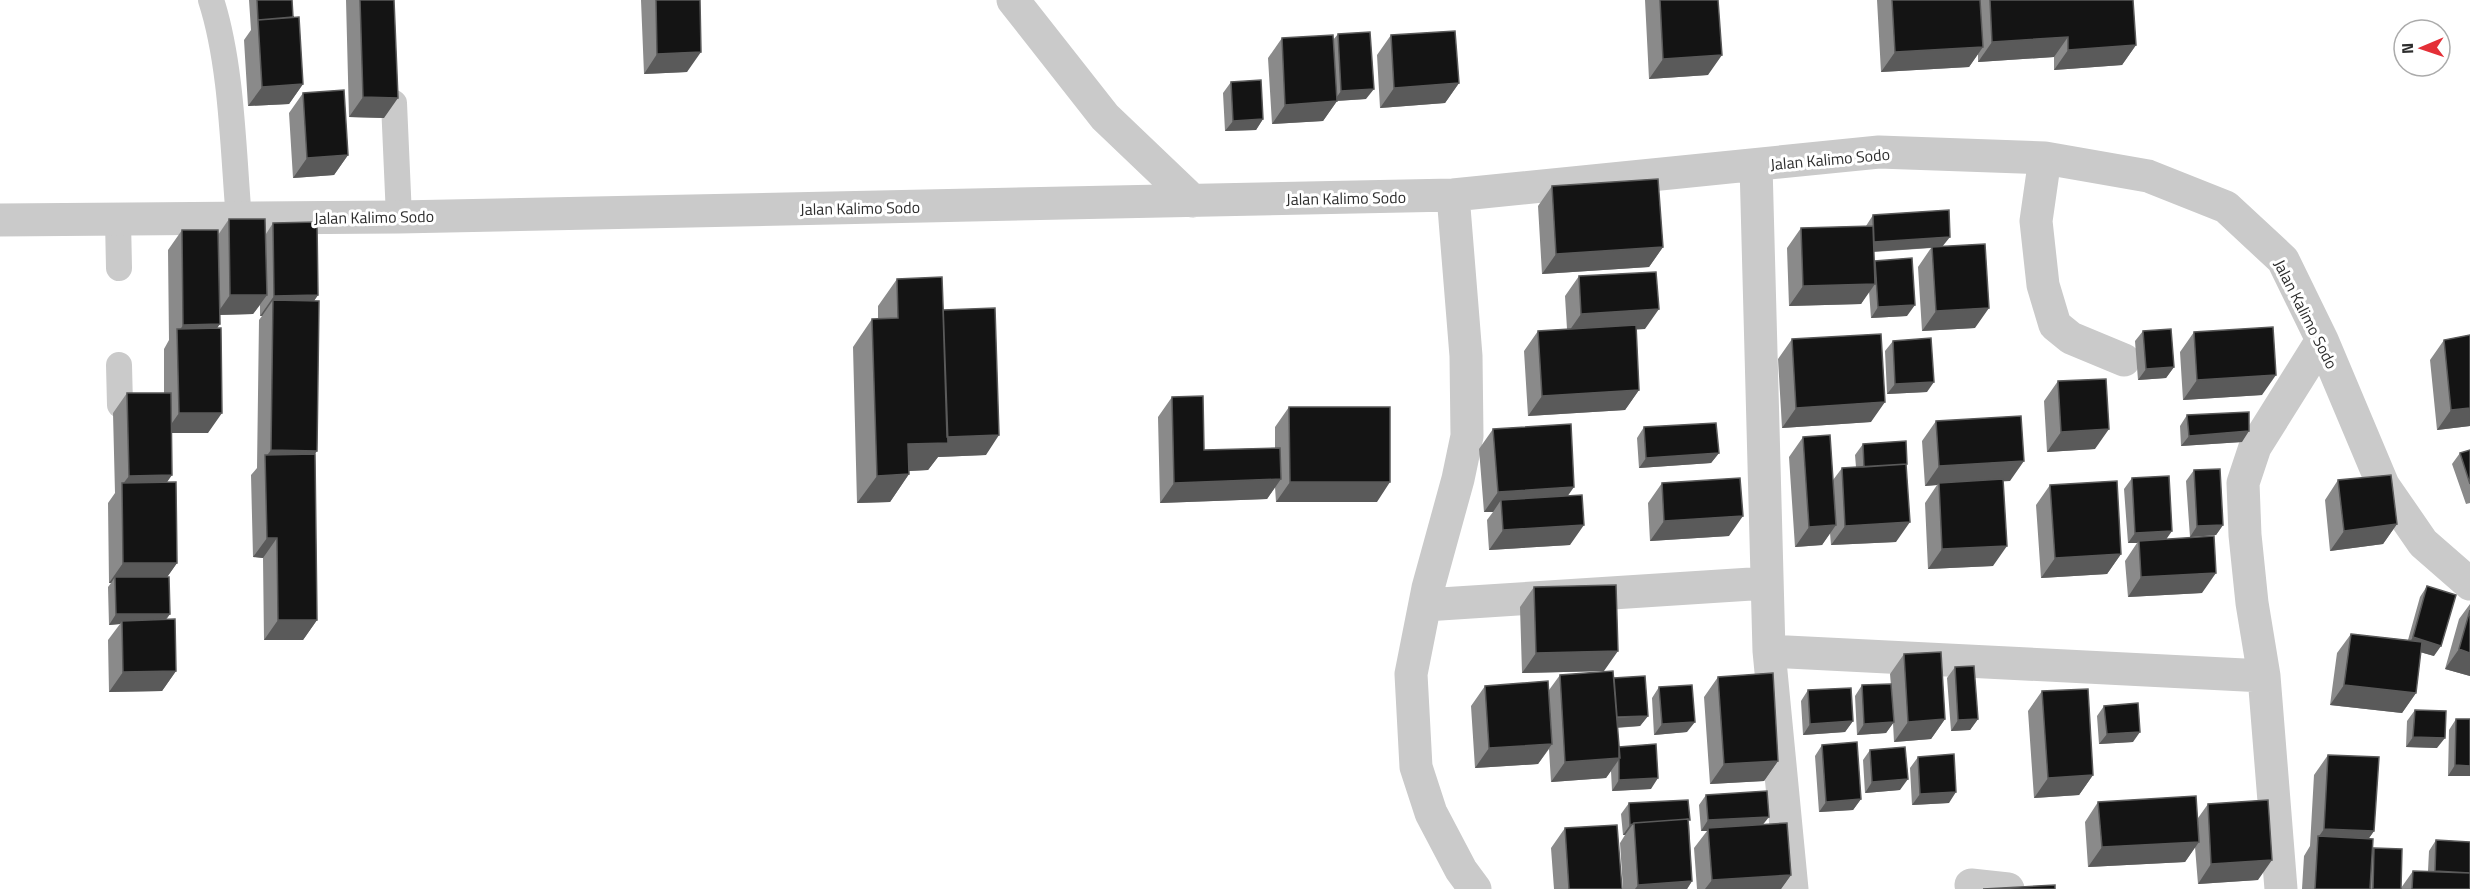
<svg xmlns="http://www.w3.org/2000/svg" width="2470" height="889" font-family="'Titillium Web',sans-serif">
	<style>
		.lines { fill: none; stroke-linecap: round; stroke-linejoin: round }
		.lane { stroke: #cacaca; stroke-width: 26 }
		.street { stroke: #cacaca; stroke-width: 33 }
		.wall { fill: #8a8a8a }
		.shaded-wall { fill: #5a5a5a }
		.building { fill: #141414; stroke: #5a5a5a; stroke-width: 1.5 }
		.labels { text-anchor: middle; stroke-width: 6; stroke-linejoin: round; paint-order: stroke }
		.street-label { font-size: 16px; fill: #2d2d2d; stroke: #fff }
	</style>
	<rect width="100%" height="100%" fill="#fff"/>
	<g class="lines">
		<path class="lane" d="M211,0C232,65 233,150 239,220
			M394,103L399,217
			M118,220L119,268
			M119,365L120,405"/>
		<path class="street" d="M1013,0L1105,117L1193,201
			M2045,158L2036,221L2043,285L2055,325L2071,338L2124,360
			M1756,165L1769,651L1792,889
			M1453,195L1466,356L1467,436L1458,479L1428,588L1411,674L1416,767L1431,813L1461,870L1475,889
			M0,220L399,217L1453,195L1879,152L2045,158L2148,176L2226,207L2283,260L2322,340L2383,485L2423,543L2470,584
			M1425,605L1767,583
			M1769,651L2264,676
			M1971,885L2008,889
			M2281,889L2264,676L2252,603L2245,535L2243,483L2255,447L2322,340"/>
	</g>
	<path class="wall" d="M249,0H292L293,18L303,84L289,104L248,106L244,40L251,30Z
		M346,0H394L384,118L349,117Z
		M641,0H700L687,72L644,74Z
		M1645,0H1718L1708,75L1649,79Z
		M1877,0H2133L2136,45L2122,65L2054,70V57L1978,62V54L1969,67L1881,72Z
		M1338,34L1366,99L1337,101L1323,121L1272,124L1268,58L1282,38L1333,40Z
		M1391,35L1459,83L1445,103L1380,108L1377,55Z
		M1231,82L1263,119L1256,130L1225,131L1223,93Z
		M303,93L348,155L334,175L293,178L289,113Z
		M1552,186L1663,247L1649,267L1542,274L1538,206Z
		M1873,215L1943,246L1975,328L1922,331L1918,267L1931,248L1874,252V263L1875,261L1907,316L1871,318L1869,291L1861,304L1789,306L1787,248L1801,228L1866,226Z
		M229,219L266,234L273,223L318,295L314,301L315,454L317,620L303,640H264L263,558L253,557L251,475L257,468L259,320L262,316H260V305L253,314L220,315L217,328L208,433H171L167,482L177,563L167,577L170,614L166,620L176,671L162,691L109,692L108,640L120,624L109,625L108,587L111,583H109L108,503L115,493L113,413L127,393H164V349L169,340L168,250L182,230L218,235Z
		M1579,276L1645,329H1636L1639,390L1625,410L1528,416L1524,351L1538,331L1567,329L1565,296Z
		M897,279L943,310L986,455L938,457L928,470L909,471V474L890,502L857,503L853,347L872,319H878V306Z
		M2143,331L2174,367L2166,378L2138,380L2135,341Z
		M2194,332L2262,395L2183,400L2180,352Z
		M2470,335V426L2437,430L2430,360L2444,340Z
		M1792,339L1871,422L1782,428L1778,359Z
		M1893,341L1927,392L1887,394L1885,351Z
		M2058,381L2095,449L2047,452L2044,401Z
		M1172,397L1204,450L1275,448V427L1289,407L1377,502H1276L1275,487L1267,499L1160,503L1158,417Z
		M2187,415L2242,442L2181,446L2180,426Z
		M1936,421L2010,481H2003L1993,566L1928,569L1925,503L1937,485L1925,486L1922,441Z
		M1644,427L1719,453L1711,463L1639,468L1637,438Z
		M1493,429L1568,496L1570,545L1489,550L1487,520L1493,512H1484L1479,449Z
		M1803,437L1833,480L1842,468L1856,467L1855,455L1863,444L1907,464L1906,466L1896,542L1831,545L1830,533L1822,545L1795,547L1789,457Z
		M2470,450V503L2466,504L2452,464L2460,453Z
		M2194,470L2223,525L2216,535L2190,537L2186,481Z
		M2132,478L2167,539L2202,593L2128,597L2125,561L2137,543H2128L2124,489Z
		M2338,480L2397,524L2383,544L2330,551L2325,500Z
		M1662,483L1729,536L1650,541L1648,503Z
		M2050,485L2121,554L2107,574L2041,578L2036,505Z
		M2427,586L2434,656L2420,652L2416,693L2402,713L2330,705L2337,653L2351,634L2408,640L2420,597Z
		M1534,587L1604,671L1522,673L1520,607Z
		M2470,604V676L2445,669L2459,619Z
		M1904,654L1945,719L1931,739L1894,742L1893,723L1886,733L1857,735L1855,696L1862,685L1891,686L1890,674Z
		M1955,667L1978,719L1970,730L1951,731L1947,678Z
		M1560,675L1614,678L1648,716L1640,726L1617,728L1619,747L1651,789L1612,791L1611,771L1606,778L1551,782L1549,749L1538,764L1475,768L1471,706L1485,686L1549,690Z
		M1718,677L1778,761L1764,781L1710,784L1704,697Z
		M1659,687L1687,732L1654,735L1652,698Z
		M1808,690L1853,721L1845,732L1803,735L1801,701Z
		M2042,691L2093,775L2079,795L2034,798L2028,711Z
		M2104,706L2133,742L2099,744L2097,716Z
		M2415,710L2437,748L2406,747L2407,721Z
		M2456,719L2470,776H2448L2449,730Z
		M1822,745L1861,799L1853,810L1819,812L1815,756Z
		M1870,750L1900,790L1865,793L1863,760Z
		M2328,755L2374,831L2369,838L2372,850L2374,848L2401,888L2413,871H2428L2429,851L2436,840L2470,889H2302L2304,856L2310,846L2314,775Z
		M1918,757L1949,803L1912,805L1910,768Z
		M1706,795L1763,824L1791,875L1781,889H1697L1694,848L1707,831H1701L1699,805Z
		M2098,802L2198,818L2208,804L2258,880L2198,884L2195,847L2185,862L2088,867L2085,822Z
		M1629,803L1689,822L1692,881L1687,889H1623L1620,843L1625,835H1623L1621,814Z
		M1565,828L1622,889H1554L1551,848Z"/>
	<path class="shaded-wall" d="M2068,37L2054,57L1978,62L1992,42Z
		M2136,45L2122,65L2054,70L2068,50Z
		M1983,47L1969,67L1881,72L1895,52Z
		M701,52L687,72L644,74L657,54Z
		M1722,55L1708,75L1649,79L1663,59Z
		M1459,83L1445,103L1380,108L1394,88Z
		M303,84L289,104L248,106L262,87Z
		M1374,89L1366,99L1334,101L1341,91Z
		M363,97L398,98L384,118L349,117Z
		M1337,101L1323,121L1272,124L1285,105Z
		M1263,119L1256,130L1225,131L1233,121Z
		M348,155L334,175L293,178L307,158Z
		M1950,237L1942,247L1867,252L1874,242Z
		M1663,247L1649,267L1542,274L1556,254Z
		M1875,284L1861,304L1789,306L1803,286Z
		M230,295H267L253,314L216,315Z
		M318,295L304,315L273,300L262,316H260L274,296Z
		M1915,305L1907,316L1871,318L1878,307Z
		M1989,308L1975,328L1922,331L1936,311Z
		M1659,309L1645,329L1567,334L1581,314Z
		M220,324L206,344L178,333L183,325Z
		M2174,367L2166,378L2138,380L2146,369Z
		M2276,375L2262,395L2183,400L2197,380Z
		M1934,382L1927,392L1887,394L1895,384Z
		M1639,390L1625,410L1528,416L1542,396Z
		M1885,402L1871,422L1782,428L1796,408Z
		M2470,408V426L2437,430L2451,410Z
		M179,413H222L208,433H165Z
		M2109,429L2095,449L2047,452L2061,432Z
		M2249,431L2242,442L2181,446L2189,436Z
		M999,435L986,455L938,457L928,470L889,472L908,444L947,437Z
		M271,450L317,451L303,471L265,458Z
		M1719,453L1711,463L1639,468L1646,458Z
		M2024,461L2010,481L1939,485V483L1937,485L1925,486L1939,466Z
		M909,474L890,502L857,503L877,476Z
		M172,475L158,495L122,485L129,476Z
		M1281,479L1267,499L1160,503L1174,483Z
		M1290,482H1390L1377,502H1276Z
		M1574,487L1560,507L1501,500L1493,512H1484L1498,492Z
		M1743,516L1729,536L1650,541L1664,521Z
		M1910,522L1896,542L1831,545L1845,526Z
		M2397,524L2383,544L2330,551L2344,531Z
		M1584,525L1570,545L1489,550L1503,530Z
		M1836,525L1822,545L1795,547L1809,527Z
		M2223,525L2216,535L2190,537L2197,526Z
		M2172,531L2165,541H2139L2137,543H2128L2135,533Z
		M267,538H277L263,558L253,557Z
		M2007,546L1993,566L1928,569L1942,549Z
		M2121,554L2107,574L2041,578L2055,558Z
		M123,563H177L163,583L115,577L111,583H109Z
		M2216,573L2202,593L2128,597L2141,577Z
		M116,614H170L162,624L122,621L120,624L109,625Z
		M278,620H317L303,640H264Z
		M2413,637L2441,646L2434,656L2406,648Z
		M2459,649L2470,653V676L2445,669Z
		M1618,651L1604,671L1522,673L1536,653Z
		M176,671L162,691L109,692L123,672Z
		M2344,685L2416,693L2402,713L2330,705Z
		M1648,716L1640,726L1608,728L1615,718Z
		M1945,719L1931,739L1894,742L1908,722Z
		M1978,719L1970,730L1951,731L1958,720Z
		M1853,721L1845,732L1803,735L1810,724Z
		M1695,722L1687,732L1654,735L1662,724Z
		M1894,722L1886,733L1857,735L1864,724Z
		M2140,732L2133,742L2099,744L2107,734Z
		M2413,737L2445,738L2437,748L2406,747Z
		M1552,744L1538,764L1475,768L1489,748Z
		M1620,758L1606,778L1551,782L1565,762Z
		M1778,761L1764,781L1710,784L1724,764Z
		M2455,765L2470,766V776H2448Z
		M2093,775L2079,795L2034,798L2048,778Z
		M1658,778L1651,789L1612,791L1619,780Z
		M1908,779L1900,790L1865,793L1872,782Z
		M1956,792L1949,803L1912,805L1920,794Z
		M1861,799L1853,810L1819,812L1826,802Z
		M1769,817L1761,827L1708,828L1707,831H1701L1708,820Z
		M1633,824L1625,835H1623L1630,825Z
		M2324,829L2374,831L2360,851L2317,839Z
		M2199,842L2185,862L2088,867L2102,847Z
		M2272,860L2258,880L2198,884L2211,864Z
		M1791,875L1781,889H1705L1712,880Z
		M1692,881L1687,889H1635L1638,885Z"/>
	<path class="building" d="M257,0H292L293,17L258,20Z
		M360,0H394L398,98L363,97Z
		M656,0H700L701,52L657,54Z
		M1660,0H1718L1722,55L1663,59Z
		M1892,0H1980L1983,47L1895,52Z
		M1990,0H2133L2136,45L2068,50V37L1992,42Z
		M299,17L303,84L262,87L258,20Z
		M1455,31L1459,83L1394,88L1391,35Z
		M1370,32L1374,89L1341,91L1338,34Z
		M1333,35L1337,101L1285,105L1282,38Z
		M1261,80L1263,119L1233,121L1231,82Z
		M344,90L348,155L307,158L303,93Z
		M1658,179L1663,247L1556,254L1552,186Z
		M1949,210L1950,237L1874,242L1873,215Z
		M229,219H265L267,295H230Z
		M317,222L318,295L274,296L273,223Z
		M1873,226L1875,284L1803,286L1801,228Z
		M182,230H218L220,324L183,325Z
		M1985,244L1989,308L1936,311L1932,247Z
		M1912,258L1915,305L1878,307L1875,261Z
		M1656,272L1659,309L1581,314L1579,276Z
		M942,277L948,443L908,444L909,474L877,476L872,319L898,318L897,279Z
		M273,300L319,301L317,451L271,450Z
		M995,308L999,435L947,437L943,310Z
		M1636,325L1639,390L1542,396L1538,331Z
		M2273,327L2276,375L2197,380L2194,332Z
		M221,328L222,413H179L177,329Z
		M2171,329L2174,367L2146,369L2143,331Z
		M1881,334L1885,402L1796,408L1792,339Z
		M2470,335V408L2451,410L2444,340Z
		M1931,338L1934,382L1895,384L1893,341Z
		M2106,379L2109,429L2061,432L2058,381Z
		M127,393H171L172,475L129,476Z
		M1203,396L1204,450L1280,448L1281,479L1174,483L1172,397Z
		M1289,407H1390V482H1290Z
		M2249,412V431L2189,436L2187,415Z
		M2021,416L2024,461L1939,466L1936,421Z
		M1716,423L1719,453L1646,458L1644,427Z
		M1571,424L1574,487L1498,492L1493,429Z
		M1830,435L1836,525L1809,527L1803,437Z
		M1906,441L1907,464L1864,467L1863,444Z
		M2470,450V484L2460,453Z
		M315,454L317,620H278L277,538H267L265,455Z
		M1906,464L1910,522L1845,526L1842,468Z
		M2220,469L2223,525L2197,526L2194,470Z
		M2391,475L2397,524L2344,531L2338,480Z
		M2169,476L2172,531L2135,533L2132,478Z
		M1740,478L1743,516L1664,521L1662,483Z
		M2003,479L2007,546L1942,549L1939,483Z
		M2117,481L2121,554L2055,558L2050,485Z
		M176,482L177,563H123L122,483Z
		M1582,495L1584,525L1503,530L1501,500Z
		M2214,536L2216,573L2141,577L2139,541Z
		M115,577H169L170,614H116Z
		M1616,585L1618,651L1536,653L1534,587Z
		M2427,586L2456,595L2441,646L2413,637Z
		M2470,610V653L2459,649Z
		M175,619L176,671L123,672L122,621Z
		M2351,634L2422,642L2416,693L2344,685Z
		M1941,652L1945,719L1908,722L1904,654Z
		M1974,666L1978,719L1958,720L1955,667Z
		M1613,671L1620,758L1565,762L1560,675Z
		M1773,673L1778,761L1724,764L1718,677Z
		M1645,676L1648,716L1617,717L1614,678Z
		M1548,681L1552,744L1489,748L1485,686Z
		M1891,684L1894,722L1864,724L1862,685Z
		M1692,685L1695,722L1662,724L1659,687Z
		M1851,688L1853,721L1810,724L1808,690Z
		M2088,689L2093,775L2048,778L2042,691Z
		M2138,703L2140,732L2107,734L2104,706Z
		M2415,710L2446,711L2445,738L2413,737Z
		M2456,719H2470V766L2455,765Z
		M1857,742L1861,799L1826,802L1822,745Z
		M1656,744L1658,778L1619,780V747Z
		M1905,747L1908,779L1872,782L1870,750Z
		M1954,754L1956,792L1920,794L1918,757Z
		M2328,755L2379,757L2374,831L2324,829Z
		M1767,791L1769,817L1708,820L1706,795Z
		M2196,796L2199,842L2102,847L2098,802Z
		M1688,800L1690,820H1688V819L1634,823L1633,824L1630,825L1629,803Z
		M2268,800L2272,860L2211,864L2208,804Z
		M1688,819L1692,881L1638,885L1634,823Z
		M1787,823L1791,875L1712,880L1708,828Z
		M1617,825L1622,889H1569L1565,828Z
		M2318,836L2373,839L2370,889H2315Z
		M2436,840L2470,842V873L2435,871Z
		M2374,848L2402,849L2401,889H2373Z
		M2413,871L2470,873V889H2412Z
		M2055,885V889H1983Z"/>
	<g class="labels">
		<g class="street-label">
			<text transform="translate(1830 159) rotate(-5)" y="6">Jalan Kalimo Sodo</text>
			<text transform="translate(1346 198) rotate(-1)" y="6">Jalan Kalimo Sodo</text>
			<text transform="translate(860 208) rotate(-1)" y="6">Jalan Kalimo Sodo</text>
			<text transform="translate(374 217) rotate(-1)" y="6">Jalan Kalimo Sodo</text>
			<text transform="translate(2306 314) rotate(63)" y="6">Jalan Kalimo Sodo</text>
		</g>
	</g>
	<g transform="translate(2422 48) rotate(268)"><circle r="28" fill="#ffffff" stroke="#ababab" stroke-width="1.5"/>
	<path d="M0-4.5L10 22L0 15L-10 22Z" fill="#e42f37"/>
	<text y="-9" font-size="16" font-weight="bold" text-anchor="middle" fill="#2d2d2d">N</text>
	</g>
</svg>
